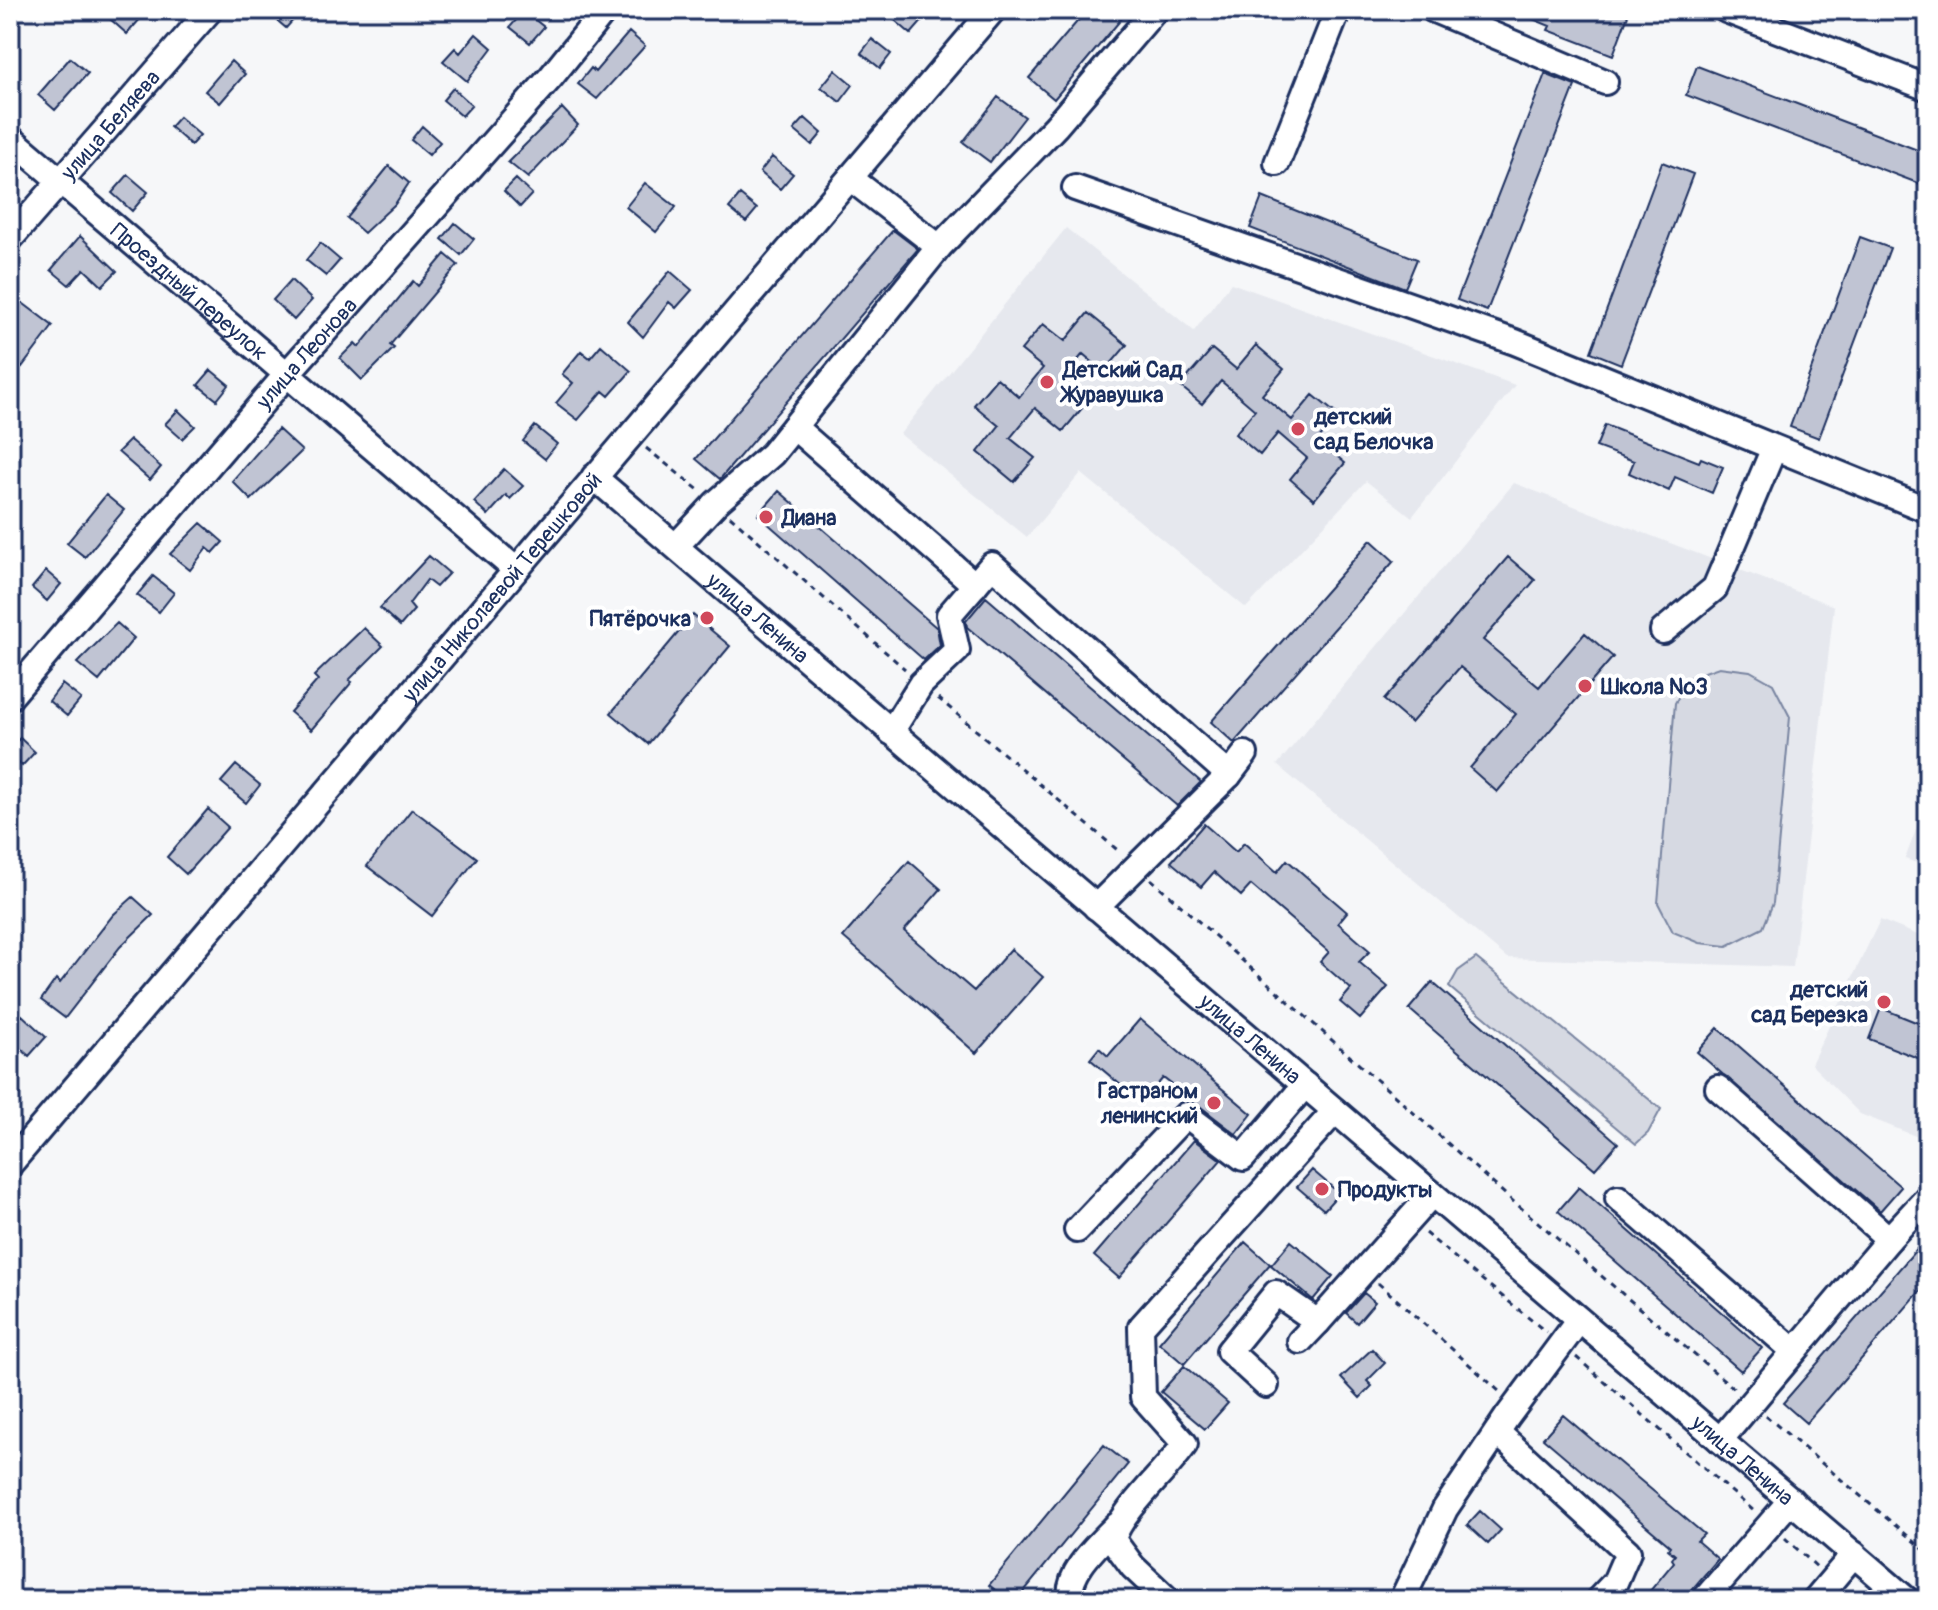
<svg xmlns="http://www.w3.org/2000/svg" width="1938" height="1610" font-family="Pangolin,sans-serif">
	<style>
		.built { fill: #e6e8ee }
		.green { fill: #d6d9e2; stroke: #7884a0; stroke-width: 2 }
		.building { fill: #c0c4d3; stroke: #1b2f5e; stroke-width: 2 }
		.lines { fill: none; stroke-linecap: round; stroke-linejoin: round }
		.minor-casing { stroke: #1b2f5e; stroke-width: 30 }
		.path { stroke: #1b2f5e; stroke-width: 3; stroke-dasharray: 6 6; stroke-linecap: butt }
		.minor { stroke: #fff; stroke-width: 24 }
		.poi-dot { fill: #d1495b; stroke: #fff; stroke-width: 3 }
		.labels { text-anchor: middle; stroke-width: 8; stroke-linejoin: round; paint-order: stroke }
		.street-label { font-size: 22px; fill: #1b2f5e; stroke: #fff }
		.poi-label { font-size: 22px; font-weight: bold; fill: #1b2f5e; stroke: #fff; text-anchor: start }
	</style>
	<rect width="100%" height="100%" fill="#f6f7f9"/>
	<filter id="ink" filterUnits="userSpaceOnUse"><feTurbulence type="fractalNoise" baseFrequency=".0125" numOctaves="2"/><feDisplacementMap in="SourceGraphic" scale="16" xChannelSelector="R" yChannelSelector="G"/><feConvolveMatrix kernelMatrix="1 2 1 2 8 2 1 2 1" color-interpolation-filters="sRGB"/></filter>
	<g filter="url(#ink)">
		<path class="built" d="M1066,228L1194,331L1231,283L1515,385L1412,517L1366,481L1246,608L1081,473L1027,537L900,434Z
			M1514,483L1834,606L1793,967L1507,958L1277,765Z
			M1928,798V867L1905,859Z
			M1880,920L1928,939V1141L1860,1114L1811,1064Z"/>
		<path class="green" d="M1719,667L1750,671L1773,684L1790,717L1773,903L1763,928L1727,946L1700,943L1673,932L1658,903L1675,703L1690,677Z
			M1476,958L1661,1109L1648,1133L1636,1144L1449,987L1458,971Z"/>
		<path class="building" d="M100,10H148L127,34Z
			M265,10H302L286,28Z
			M897,10H915L925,18L911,34L891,17Z
			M1087,10H1129L1054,99L1029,78Z
			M1511,10H1615L1628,15L1613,55L1548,30L1550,26Z
			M524,11L544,27L530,43L510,27Z
			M629,32L645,46L597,99L578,84L591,68L595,72Z
			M476,34L492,48L467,81L443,61L455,48L460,53Z
			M872,39L891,54L880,68L861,53Z
			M70,58L88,73L55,110L38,95Z
			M231,61L245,74L220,103L205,91Z
			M1697,66L1928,154V187L1686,95Z
			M835,70L853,85L840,102L821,87Z
			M1545,74L1575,86L1487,311L1457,300Z
			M453,88L472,105L462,116L443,100Z
			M998,97L1025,117L990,162L963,142Z
			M562,108L578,125L528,178L508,162Z
			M179,117L200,135L191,145L170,127Z
			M805,118L822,133L812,145L794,130Z
			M422,126L440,142L429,155L411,140Z
			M772,157L793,174L780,189L760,172Z
			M1662,162L1693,174L1621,364L1591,352Z
			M389,166L409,183L395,204L364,233L347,218Z
			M128,175L148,192L132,211L112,193Z
			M516,179L532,194L520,207L504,191Z
			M645,183L676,207L656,232L626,207Z
			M740,195L757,209L746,222L729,208Z
			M1262,197L1417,259L1405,288L1250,228Z
			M455,223L474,239L461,255L442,239Z
			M893,230L918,249L720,479L696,459Z
			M80,236L117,271L102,286L84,269L69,285L51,270Z
			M1860,237L1890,248L1819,438L1790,427Z
			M320,243L340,260L326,276L306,260Z
			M445,254L458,265L390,345L394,348L362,380L340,358L355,343L359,347L413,281L418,286Z
			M670,271L692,290L676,308L669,302L643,337L628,322Z
			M291,280L312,300L294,320L273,300Z
			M20,301L53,326L22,367L10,357V313Z
			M1088,313L1127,345L1104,372L1083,354L1062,379L1088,401L1063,431L1035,408L1010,438L1035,458L1014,482L978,452L999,426L974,405L997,378L1019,397L1043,368L1021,350L1043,324L1065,341Z
			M601,345L631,371L609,396L603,391L578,420L556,403L573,383L562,374L581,351L590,358Z
			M1256,345L1284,369L1262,395L1292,420L1313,395L1339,416L1318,440L1345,463L1314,500L1290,479L1307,458L1278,433L1260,455L1235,434L1255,410L1221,381L1202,404L1180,386L1212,349L1236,369Z
			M211,370L229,385L217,400L198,385Z
			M178,410L195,426L182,439L165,424Z
			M1605,425L1699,462L1701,458L1723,467L1712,493L1675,477L1669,491L1629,473L1634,461L1596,447Z
			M535,426L557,444L545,459L523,441Z
			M278,429L302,451L251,500L232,481Z
			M130,440L161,467L150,480L118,452Z
			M504,469L523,486L510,499L506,495L488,515L474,502Z
			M779,491L937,628L940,645L924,660L758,515Z
			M106,495L124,510L85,557L67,543Z
			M201,523L223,542L213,553L207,548L190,570L170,554Z
			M1371,540L1394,561L1234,743L1211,722Z
			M429,556L449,573L436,587L427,580L409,604L414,610L400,626L380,608Z
			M1508,557L1535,580L1483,640L1539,687L1585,633L1613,657L1497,792L1470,768L1516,714L1460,667L1411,723L1384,700Z
			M46,571L61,584L47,601L32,588Z
			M153,576L174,593L159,612L137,595Z
			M986,597L1201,782L1177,806L967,627L966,621Z
			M693,615L730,646L648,744L611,713Z
			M117,623L134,638L99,681L77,663Z
			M364,628L383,646L349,680L352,682L311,730L290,712L318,680L314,676Z
			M62,684L81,699L67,716L49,701Z
			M20,738L35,752L22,766L10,755V748Z
			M236,765L260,785L246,803L221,782Z
			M208,809L228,827L186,874L167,857Z
			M412,809L477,858L432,916L367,866Z
			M1204,824L1236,852L1244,843L1277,872L1287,860L1347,912L1338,923L1370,951L1359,962L1388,987L1360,1019L1340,1002L1351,989L1320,962L1329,952L1251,885L1241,896L1214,872L1201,887L1171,862Z
			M909,861L941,889L904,931L974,991L1011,949L1043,977L976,1053L843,937Z
			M133,897L153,915L120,947L65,1018L41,1000L56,979L60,983L113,915Z
			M1432,982L1618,1143L1595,1169L1409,1009Z
			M1881,1008L1928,1027V1062L1869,1039Z
			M22,1015L46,1037L29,1056L10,1039V1028Z
			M1140,1019L1252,1114L1236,1134L1163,1078L1142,1103L1090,1059L1099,1048L1108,1056Z
			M1718,1028L1901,1187L1880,1211L1697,1052Z
			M1194,1140L1221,1160L1119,1278L1094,1256Z
			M1312,1170L1339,1193L1324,1210L1297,1187Z
			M1579,1187L1762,1348L1741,1371L1558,1211Z
			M1928,1236V1282L1806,1423L1783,1403Z
			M1291,1241L1333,1276L1313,1300L1271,1265Z
			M1245,1242L1270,1264L1184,1364L1159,1343Z
			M1364,1293L1375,1302L1357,1323L1346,1313Z
			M1372,1349L1385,1363L1367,1381L1372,1386L1360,1398L1341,1378Z
			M1184,1366L1228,1403L1205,1429L1161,1392Z
			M1563,1415L1704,1534L1697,1541L1718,1559L1683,1600H1659L1649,1592L1674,1562L1672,1559L1675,1555L1668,1549L1670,1546L1543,1438Z
			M1104,1445L1128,1464L1017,1600H1008L989,1585Z
			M1480,1511L1501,1530L1488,1544L1467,1525Z"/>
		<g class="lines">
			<defs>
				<g id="minor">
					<path d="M1434,10L1605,82"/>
					<path d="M1726,10L1928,88"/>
					<path id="s1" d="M10,138L515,569"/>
					<path d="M1277,163L1338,10"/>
					<path d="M850,178L939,247L1056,126L1155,10"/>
					<path d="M1075,188L1515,342L1928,510"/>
					<path id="s2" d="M10,239L210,10"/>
					<path d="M794,427L975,585"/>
					<path id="s3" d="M594,477L1907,1600"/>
					<path d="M676,546L716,503L772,454L939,247"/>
					<path d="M1663,631L1715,588L1774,448"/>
					<path id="s4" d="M10,697L287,374L551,77L605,10"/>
					<path d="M891,732L921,684L957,650L949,615L992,565L1229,775"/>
					<path d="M1096,907L1229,775L1245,754"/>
					<path d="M1718,1088L1889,1239L1720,1440"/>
					<path id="s5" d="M10,1164L993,10"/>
					<path d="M1618,1198L1794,1351"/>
					<path d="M1077,1230L1186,1115L1243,1158L1305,1085"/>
					<path d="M1889,1239L1928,1197"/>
					<path d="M1300,1341L1318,1322"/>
					<path d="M1266,1385L1229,1351L1276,1293L1318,1322L1432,1194"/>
					<path d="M1497,1432L1628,1552L1615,1582L1598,1600"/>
					<path d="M1071,1600C1065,1573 1099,1544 1116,1526"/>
					<path d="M1168,1600L1133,1567L1113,1540C1118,1514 1167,1471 1185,1444L1143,1397L1141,1327L1335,1111"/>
					<path d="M1402,1600L1445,1509L1507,1417L1579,1320"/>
					<path d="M1704,1600L1791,1500"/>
					<path d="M1815,1600L1854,1554"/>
				</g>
			</defs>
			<use href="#minor" class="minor-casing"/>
			<path class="path" d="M646,448L700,491
				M730,516L905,669
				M938,698L1121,853
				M1151,879L1507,1196L1736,1390
				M1425,1233L1546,1332
				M1378,1283L1500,1392
				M1576,1357L1755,1512
				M1766,1416L1928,1553
				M1785,1538L1818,1568"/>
			<use href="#minor" class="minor"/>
		</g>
	</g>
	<g class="poi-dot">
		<circle cx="1047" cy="382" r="8"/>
		<circle cx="1298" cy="429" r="8"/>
		<circle cx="766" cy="517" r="8"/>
		<circle cx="707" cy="618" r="8"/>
		<circle cx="1585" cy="686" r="8"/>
		<circle cx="1884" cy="1002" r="8"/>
		<circle cx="1214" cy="1103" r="8"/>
		<circle cx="1322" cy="1189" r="8"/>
	</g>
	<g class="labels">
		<g class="street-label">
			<text dy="8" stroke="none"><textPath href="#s2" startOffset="152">улица Беляева</textPath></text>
			<text dy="8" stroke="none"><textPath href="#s1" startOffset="236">Проездный переулок</textPath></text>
			<text dy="8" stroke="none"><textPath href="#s4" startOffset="454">улица Леонова</textPath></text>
			<text dy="8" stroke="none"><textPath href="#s5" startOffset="758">улица Николаевой Терешковой</textPath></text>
			<text dy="8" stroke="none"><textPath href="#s3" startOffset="216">улица Ленина</textPath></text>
			<text dy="8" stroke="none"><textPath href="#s3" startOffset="864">улица Ленина</textPath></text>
			<text dy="8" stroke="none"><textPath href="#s3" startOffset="1512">улица Ленина</textPath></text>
		</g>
		<g class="poi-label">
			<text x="1063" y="377">Детский Сад<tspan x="1063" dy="25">Журавушка</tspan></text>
			<text x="1314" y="424">детский<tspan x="1314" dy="25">сад Белочка</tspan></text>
			<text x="782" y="525">Диана</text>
			<text x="691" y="626" text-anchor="end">Пятёрочка</text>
			<text x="1601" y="694">Школа №3</text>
			<text x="1868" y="997" text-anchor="end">детский<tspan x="1868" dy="25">сад Березка</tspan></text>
			<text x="1198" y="1098" text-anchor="end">Гастраном<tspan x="1198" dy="25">ленинский</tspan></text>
			<text x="1338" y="1197">Продукты</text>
		</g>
	</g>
	<rect width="1938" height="1610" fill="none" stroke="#fff" stroke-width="40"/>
	<rect x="20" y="20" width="1898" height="1570" fill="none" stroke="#1b2f5e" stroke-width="3" filter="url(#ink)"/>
</svg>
